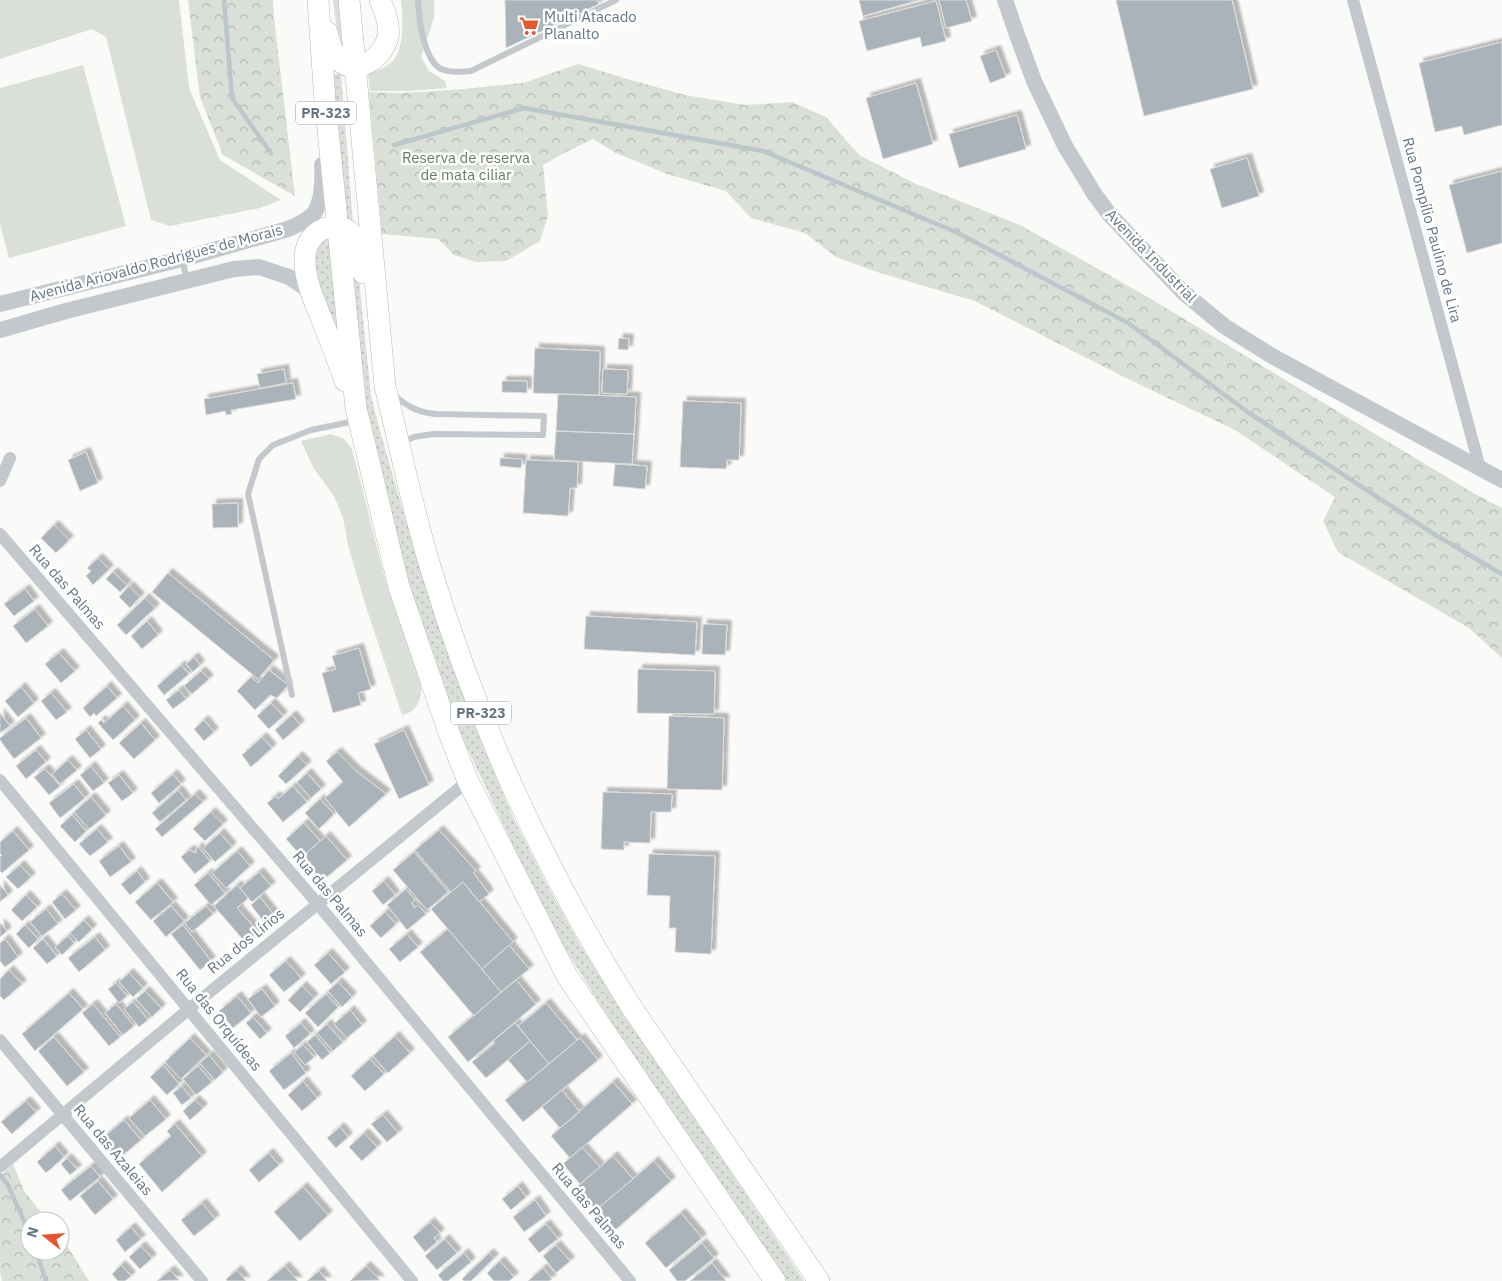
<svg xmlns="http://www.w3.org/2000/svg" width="1502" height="1281" font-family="'IBM Plex Sans',sans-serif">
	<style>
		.grass { fill: #dadfd7 }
		.forest { fill: url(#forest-crowns) }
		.park { fill: url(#park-dots) }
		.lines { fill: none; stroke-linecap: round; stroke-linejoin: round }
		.stream { stroke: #bbc7cb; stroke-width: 4.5 }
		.building { fill: #aab3b9; stroke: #dcdcda; filter: url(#shadow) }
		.trunk-casing { stroke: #b4b9bd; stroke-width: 22 }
		.service { stroke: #c3c8cc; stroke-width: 6 }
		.minor { stroke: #c3c8cc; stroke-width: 12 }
		.tertiary { stroke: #c3c8cc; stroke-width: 16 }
		.trunk { stroke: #fff; stroke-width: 21 }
		.labels { text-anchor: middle; stroke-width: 5; stroke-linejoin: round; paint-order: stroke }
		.shield { fill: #fff; stroke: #939fa8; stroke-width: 1 }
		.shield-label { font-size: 14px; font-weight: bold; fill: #657683 }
		.poi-label { font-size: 15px; fill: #657683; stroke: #fff; text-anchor: start }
		.park-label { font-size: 15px; fill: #687a64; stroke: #fff }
		.street-label { font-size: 15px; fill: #657683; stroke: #fff }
	</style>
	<defs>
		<pattern id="forest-crowns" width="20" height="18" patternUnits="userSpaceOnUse" patternTransform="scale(1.25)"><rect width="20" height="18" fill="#dadfd7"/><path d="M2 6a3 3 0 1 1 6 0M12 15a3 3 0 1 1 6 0" fill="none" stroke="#b4b9b4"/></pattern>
		<pattern id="park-dots" width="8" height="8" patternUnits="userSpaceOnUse" patternTransform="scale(1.25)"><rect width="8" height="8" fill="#dadfd7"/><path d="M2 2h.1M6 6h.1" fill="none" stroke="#b4b9b4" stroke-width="1.8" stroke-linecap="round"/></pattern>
		<filter id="shadow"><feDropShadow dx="4.5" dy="-4.5" stdDeviation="1" flood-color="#0004"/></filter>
	</defs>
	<rect width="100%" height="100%" fill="#fafaf8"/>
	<path class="grass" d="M0,0H179L189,88L220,160L281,200L260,208L170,226L151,220L106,37L92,29L0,59Z
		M333,0H339L342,45L338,39Z
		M401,0H434V18L421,57L429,71L445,81L447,88L407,91H370L368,74C378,70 389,67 395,58C404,47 403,14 401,0Z
		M83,65L126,226L9,258L0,224V88Z
		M331,434L343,438L352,449C364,493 374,538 386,582C395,610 408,636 415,665C417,671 420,677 421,683C423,697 417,713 402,715L366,607L348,545L343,518L334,496L314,469L301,441Z"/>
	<path class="forest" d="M188,0H273L274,18L295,196L223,155L200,97Z
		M578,64L634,81L685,95L745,105L792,102L826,117L859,155L914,183L1020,225L1146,296L1475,494L1502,508V658L1469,628L1338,552L1323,521L1335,497L1235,430L1128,379L975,301L880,273L836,257L805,233L751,218L726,191L667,174L616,153L593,139L564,153L543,165L548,216L540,241L506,261L476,262L454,255L438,239L382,234L369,92L403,93L463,89L523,83Z
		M13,1164L24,1191L48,1221H30V1251H60V1237L69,1249L89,1281H2L0,1272V1176Z"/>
	<path class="park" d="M332,74H341L353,223L345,217Z
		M331,236L344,351L322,300L314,262L317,245Z
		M346,244L358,270L371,395L379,428L406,521L453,666L478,734L512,815L547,885L580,945L625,1015L804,1281H787L613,1025L566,950L533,888L464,741L436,668L410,589L371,440Z"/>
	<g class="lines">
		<path class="stream" d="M224,0L232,98L271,153
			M394,145L524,108L763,151L956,232L1128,323L1249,413L1437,536L1502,574
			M0,1175L8,1185L30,1235
			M36,1251L46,1281"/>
	</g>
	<path class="building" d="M505,0H597L599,4L506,48Z
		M859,0H919L863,16Z
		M939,0H966L972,21L946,28Z
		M1116,0H1232L1253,89L1144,116Z
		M936,1L946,41L922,47L920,37L867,51L859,21Z
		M1502,42V125L1464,135L1462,126L1435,132L1419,63Z
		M996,50L1006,77L990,83L980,56Z
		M916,83L933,144L883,159L866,98Z
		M1017,115L1026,149L959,168L949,134Z
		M1247,158L1259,196L1222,208L1210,169Z
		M1502,171V243L1467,253L1449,185Z
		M619,338L629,339L628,350L618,349Z
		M535,348L600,351L599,395L533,393Z
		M284,369L286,383L260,388L257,374Z
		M603,369L628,370L627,394L602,393Z
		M502,381H527V393L502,392Z
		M293,383L296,399L231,410L232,414L226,415L225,411L206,415L204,399Z
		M558,394L636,397L634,434L556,431Z
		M683,401L741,403L739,460H727L726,469L680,467Z
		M556,431L634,434L632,464L554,460Z
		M86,452L98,483L80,491L68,460Z
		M500,458L522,459L521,468L500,466Z
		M526,460L578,462L577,488H570L568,516L523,513Z
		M615,464L647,466L645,489L613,486Z
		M238,503V527L213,528L212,504Z
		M54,525L69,540L56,553L41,538Z
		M98,558L109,569L93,585L86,576L91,571L87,568Z
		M113,572L127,585L120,592L106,579Z
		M168,573L274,660L258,679L152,592Z
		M129,586L140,597L130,608L119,597Z
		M25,589L34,601L14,616L4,604Z
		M145,598L155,608L126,635L117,625Z
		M35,609L48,626L26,643L13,626Z
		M586,616L697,622L695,655L584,649Z
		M147,621L158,635L142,649L131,636Z
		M703,624L727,625L725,655L702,654Z
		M359,648L371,689L358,693L361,705L333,713L322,673L336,669L332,656Z
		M59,653L75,671L61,683L45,664Z
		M194,657L200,665L193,672L186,664Z
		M181,665L189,674L164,695L157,686Z
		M638,669L715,671L714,714L637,713Z
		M269,670L288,685L277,698L270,695L255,710L237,691L251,677L258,683Z
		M201,671L209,679L192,694L184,686Z
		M107,686L117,698L96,716L94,713L90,717L83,708Z
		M21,687L34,703L18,717L5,701Z
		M179,690L186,699L173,709L166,700Z
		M51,693L67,712L56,720L41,701Z
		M271,703L283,716L269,729L257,716Z
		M123,706L135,720L113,740L98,723L101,720L104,723Z
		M0,713L10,726L0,733Z
		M292,715L300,725L283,740L275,730Z
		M669,716L724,718L722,790L667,789Z
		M26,718L41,738L14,759L0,740V738Z
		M204,720L214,732L204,741L194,729Z
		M141,723L155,740L134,759L119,743Z
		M86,730L101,749L90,758L75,739Z
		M404,730L429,785L399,799L374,744Z
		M262,737L272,748L251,767L242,755Z
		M36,750L46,762L26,779L16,766Z
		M337,752L356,771L386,794L349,827L325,798L343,782L326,761Z
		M298,756L307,765L286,784L278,776Z
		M68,760L77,770L60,784L52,774Z
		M91,766L104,783L93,791L80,775Z
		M45,769L60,786L49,795L34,777Z
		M307,773L321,789L311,798L297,782Z
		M173,774L181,784L159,803L151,793Z
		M119,775L133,793L122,801L108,783Z
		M74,784L85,798L60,818L49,803Z
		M293,786L307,802L283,822L267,803L276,796L278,799Z
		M178,790L186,800L160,822L152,813Z
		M603,792L672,794L671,812H651L650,843L624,842V850L601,849Z
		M195,794L203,802L162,837L155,829Z
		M91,797L106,815L89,829L74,812Z
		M320,799L334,814L319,829L305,813Z
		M211,812L223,824L205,841L193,829Z
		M72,815L86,831L75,842L60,826Z
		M304,823L320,841L302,857L286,839Z
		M97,829L108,842L90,856L79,844Z
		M439,830L476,871L473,873L482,884L489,894L479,902L463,882L451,892L415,850Z
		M13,831L29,850L2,873L0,871V857L2,855L0,854V842Z
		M220,833L232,847L215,862L203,848Z
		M326,836L347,860L322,881L302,857Z
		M119,846L131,862L110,877L99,861Z
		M198,847L210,861L195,874L181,857L189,850L196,853V849Z
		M237,851L250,866L226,888L212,873Z
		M414,852L448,892L427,910L393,870Z
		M649,854L715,856L711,954L675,952L676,928H669L670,896L647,895Z
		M20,865L31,877L18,889L6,877Z
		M137,871L145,882L130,895L121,884Z
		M259,872L271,886L252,902L240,888Z
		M208,873L225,893L211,905L194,885Z
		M384,881L395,895L383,905L372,891Z
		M463,882L513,942L482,969L431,909Z
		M157,883L173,902L151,920L135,902Z
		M0,885L8,895L0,902Z
		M237,885L248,898L237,908L258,932L246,943L214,906Z
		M406,889L415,900L411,903L415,908L418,905L426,914L407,930L387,905Z
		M62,894L76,910L65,919L52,902Z
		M26,895L37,907L22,921L11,910Z
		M260,897L274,915L264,922L251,905Z
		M171,906L184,921L166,937L153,921Z
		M206,906L213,914L192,932L185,923Z
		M46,909L58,924L42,936L30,922Z
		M385,912L396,924L381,938L370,926Z
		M84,920L92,929L79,942L70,933Z
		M0,923L7,931L0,937Z
		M25,925L38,939L29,948L16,934Z
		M183,925L211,961L200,970L171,934Z
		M448,929L501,992L474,1016L420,952Z
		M407,934L418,947L400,962L389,949Z
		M68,936L74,943L62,955L55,947Z
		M95,937L105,950L79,972L68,958Z
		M5,939L18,957L5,967L0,961V943Z
		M43,939L57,956L47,964L33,948Z
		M509,945L529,969L501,992L482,969Z
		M328,953L345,972L331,984L314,965Z
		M286,961L301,978L284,992L269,975Z
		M9,970L22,984L4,1000L0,996V979Z
		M129,973L143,988L133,997L119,982Z
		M516,980L536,1004L468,1062L448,1037Z
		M338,982L352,997L342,1007L328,991Z
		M116,983L127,996L119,1003L108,989Z
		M302,986L314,998L300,1012L288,1000Z
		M262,989L275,1006L261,1017L248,999Z
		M145,991L161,1008L152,1017L136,999Z
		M69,993L83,1009L35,1051L22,1034Z
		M326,994L338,1007L318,1027L305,1013Z
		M237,996L251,1013L233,1028L219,1011Z
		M133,1002L148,1020L139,1027L124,1009Z
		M546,1003L577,1040L549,1064L518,1026Z
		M93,1004L120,1037L109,1046L82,1013Z
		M116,1004L134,1026L123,1035L105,1013Z
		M350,1010L362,1025L347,1038L334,1024Z
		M253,1017L267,1033L260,1039L246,1023Z
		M301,1023L310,1034L294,1048L285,1036Z
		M515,1023L530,1041L486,1078L472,1062L495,1043L493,1041Z
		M327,1024L343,1042L333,1051L317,1033Z
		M315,1035L330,1053L322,1060L307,1042Z
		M395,1036L410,1053L388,1073L373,1056Z
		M54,1037L84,1072L67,1086L38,1051Z
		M190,1038L206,1055L181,1079L165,1062Z
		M580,1038L598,1060L523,1122L505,1100Z
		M530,1041L549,1064L527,1082L508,1060Z
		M303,1045L314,1057L305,1065L294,1052Z
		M291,1053L306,1073L284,1090L269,1071Z
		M209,1055L223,1072L215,1080L200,1063Z
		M370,1059L384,1074L365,1091L351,1076Z
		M163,1065L179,1084L167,1095L150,1077Z
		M198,1066L212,1082L196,1095L183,1079Z
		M303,1081L317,1098L302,1111L288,1095Z
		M613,1082L632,1104L570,1158L551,1136Z
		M182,1086L191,1098L182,1105L173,1093Z
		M562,1090L580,1112L560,1128L542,1107Z
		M150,1100L166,1119L145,1136L129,1118Z
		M195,1100L203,1108L190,1120L183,1111Z
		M26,1101L36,1112L12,1134L1,1122Z
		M383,1115L398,1133L387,1142L371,1124Z
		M124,1120L141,1140L117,1160L100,1140Z
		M175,1124L202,1156L162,1192L139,1164L171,1136L167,1131Z
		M340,1127L348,1137L336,1148L327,1138Z
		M364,1133L377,1147L362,1161L349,1147Z
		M55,1146L64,1157L46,1173L37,1162Z
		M582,1147L600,1167L580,1184L563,1164Z
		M269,1153L279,1165L259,1182L249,1170Z
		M613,1156L633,1179L596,1210L577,1187Z
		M67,1158L77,1169L70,1175L61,1164Z
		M654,1161L671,1181L614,1231L596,1210Z
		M91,1166L100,1177L70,1201L61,1190Z
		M98,1181L113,1199L95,1215L80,1196Z
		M518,1186L526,1197L511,1210L502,1199Z
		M303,1187L328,1215L300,1241L274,1212Z
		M535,1200L546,1216L524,1232L513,1217Z
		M202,1203L215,1219L194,1236L181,1220Z
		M681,1213L702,1238L666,1268L645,1243Z
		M430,1222L440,1233L434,1238L437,1242L425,1252L413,1237Z
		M546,1224L558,1239L539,1253L528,1239Z
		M131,1227L141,1239L125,1252L116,1240Z
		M445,1239L457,1253L437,1270L425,1256Z
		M702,1243L714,1258L685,1281H677L669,1270Z
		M556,1245L570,1261L556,1273L543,1256Z
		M141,1246L152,1258L140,1269L129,1257Z
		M464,1253L471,1262L448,1281H443L438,1275Z
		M489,1253L494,1258L471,1281H464L462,1279Z
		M500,1261L514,1277L509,1281H494L487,1273Z
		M712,1263L726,1281H690Z
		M121,1265L131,1276L125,1281H118L112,1274Z
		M285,1266L298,1281H267Z
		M366,1266L380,1280L351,1281H350Z
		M543,1268L552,1279L549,1281H528Z
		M170,1270L179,1280L157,1281Z
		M237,1270L246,1281H227L226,1279Z
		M319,1271L327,1281H307Z"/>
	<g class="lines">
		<defs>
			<path id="trunk" d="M318,0L325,101L356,408L399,587L449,733L468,781L567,976L775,1281
				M349,0L385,386C400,446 412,507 430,566C477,722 545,871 632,1008L819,1281
				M327,32C329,40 331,50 336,57C352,79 383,59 388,37C390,24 385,12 380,0
				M345,381C338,361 330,340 322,320C314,300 304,279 305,257C306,238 322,223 341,228C345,229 348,229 351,233C359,243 360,261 363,273"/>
		</defs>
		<use href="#trunk" class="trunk-casing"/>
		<path class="service" d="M418,0C419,18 423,59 441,69C450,73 462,72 471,71L616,0
			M182,259L187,280
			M394,395C408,407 417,412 435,414L544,416L543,435L433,434L414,437L403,442
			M292,695L248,494L259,459L273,445L311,430L355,421"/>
		<path class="minor" d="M1353,0L1480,468
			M0,481L10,458
			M0,534L317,903L630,1281
			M0,780L412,1281
			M0,1040L202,1281
			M0,1167L189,1009L468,781"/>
		<path class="tertiary" d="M1005,0L1017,35L1034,81L1065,146L1095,195L1110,215L1183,292L1224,326L1272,356L1502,480
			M0,304L182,259L288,229C297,225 309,220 315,212C323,198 323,181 322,165
			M0,330L66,311L234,269L259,267L289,277L311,292"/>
		<use href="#trunk" class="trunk"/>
	</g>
	<defs>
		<symbol id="supermarket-bare" viewBox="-9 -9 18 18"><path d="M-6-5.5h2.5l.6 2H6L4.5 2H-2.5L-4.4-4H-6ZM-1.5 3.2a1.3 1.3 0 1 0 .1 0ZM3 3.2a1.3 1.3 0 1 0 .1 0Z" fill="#e4572e" stroke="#fff" stroke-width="2.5" paint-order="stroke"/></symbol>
	</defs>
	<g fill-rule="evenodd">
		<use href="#supermarket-bare" x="515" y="12" width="28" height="28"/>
	</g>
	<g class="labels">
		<g class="shield">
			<rect x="296" y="101.5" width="60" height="23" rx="4"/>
			<rect x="451" y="701.5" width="60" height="23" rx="4"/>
		</g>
		<g class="shield-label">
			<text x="326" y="118">PR-323</text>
			<text x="481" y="718">PR-323</text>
		</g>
		<g class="poi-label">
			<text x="544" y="22">Multi Atacado<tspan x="544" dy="17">Planalto</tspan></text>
		</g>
		<g class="park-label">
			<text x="466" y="163">Reserva de reserva<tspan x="466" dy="17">de mata ciliar</tspan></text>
		</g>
		<g class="street-label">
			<text transform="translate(1432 230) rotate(75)" y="5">Rua Pompílio Paulino de Lira</text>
			<text transform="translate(1151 256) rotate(46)" y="5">Avenida Industrial</text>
			<text transform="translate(156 263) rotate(-15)" y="5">Avenida Ariovaldo Rodrigues de Morais</text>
			<text transform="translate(67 587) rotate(49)" y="5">Rua das Palmas</text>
			<text transform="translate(330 894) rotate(50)" y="5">Rua das Palmas</text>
			<text transform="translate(246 941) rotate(-39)" y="5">Rua dos Lírios</text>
			<text transform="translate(219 1020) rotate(51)" y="5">Rua das Orquídeas</text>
			<text transform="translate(113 1150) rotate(50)" y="5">Rua das Azaleias</text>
			<text transform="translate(589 1206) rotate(50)" y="5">Rua das Palmas</text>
		</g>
	</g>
	<g transform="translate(45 1236) rotate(287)"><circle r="24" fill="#ffffff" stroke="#c1c8cd"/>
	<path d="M0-4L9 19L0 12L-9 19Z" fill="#e4572e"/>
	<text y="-8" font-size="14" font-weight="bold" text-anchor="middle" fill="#657683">N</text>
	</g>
</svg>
